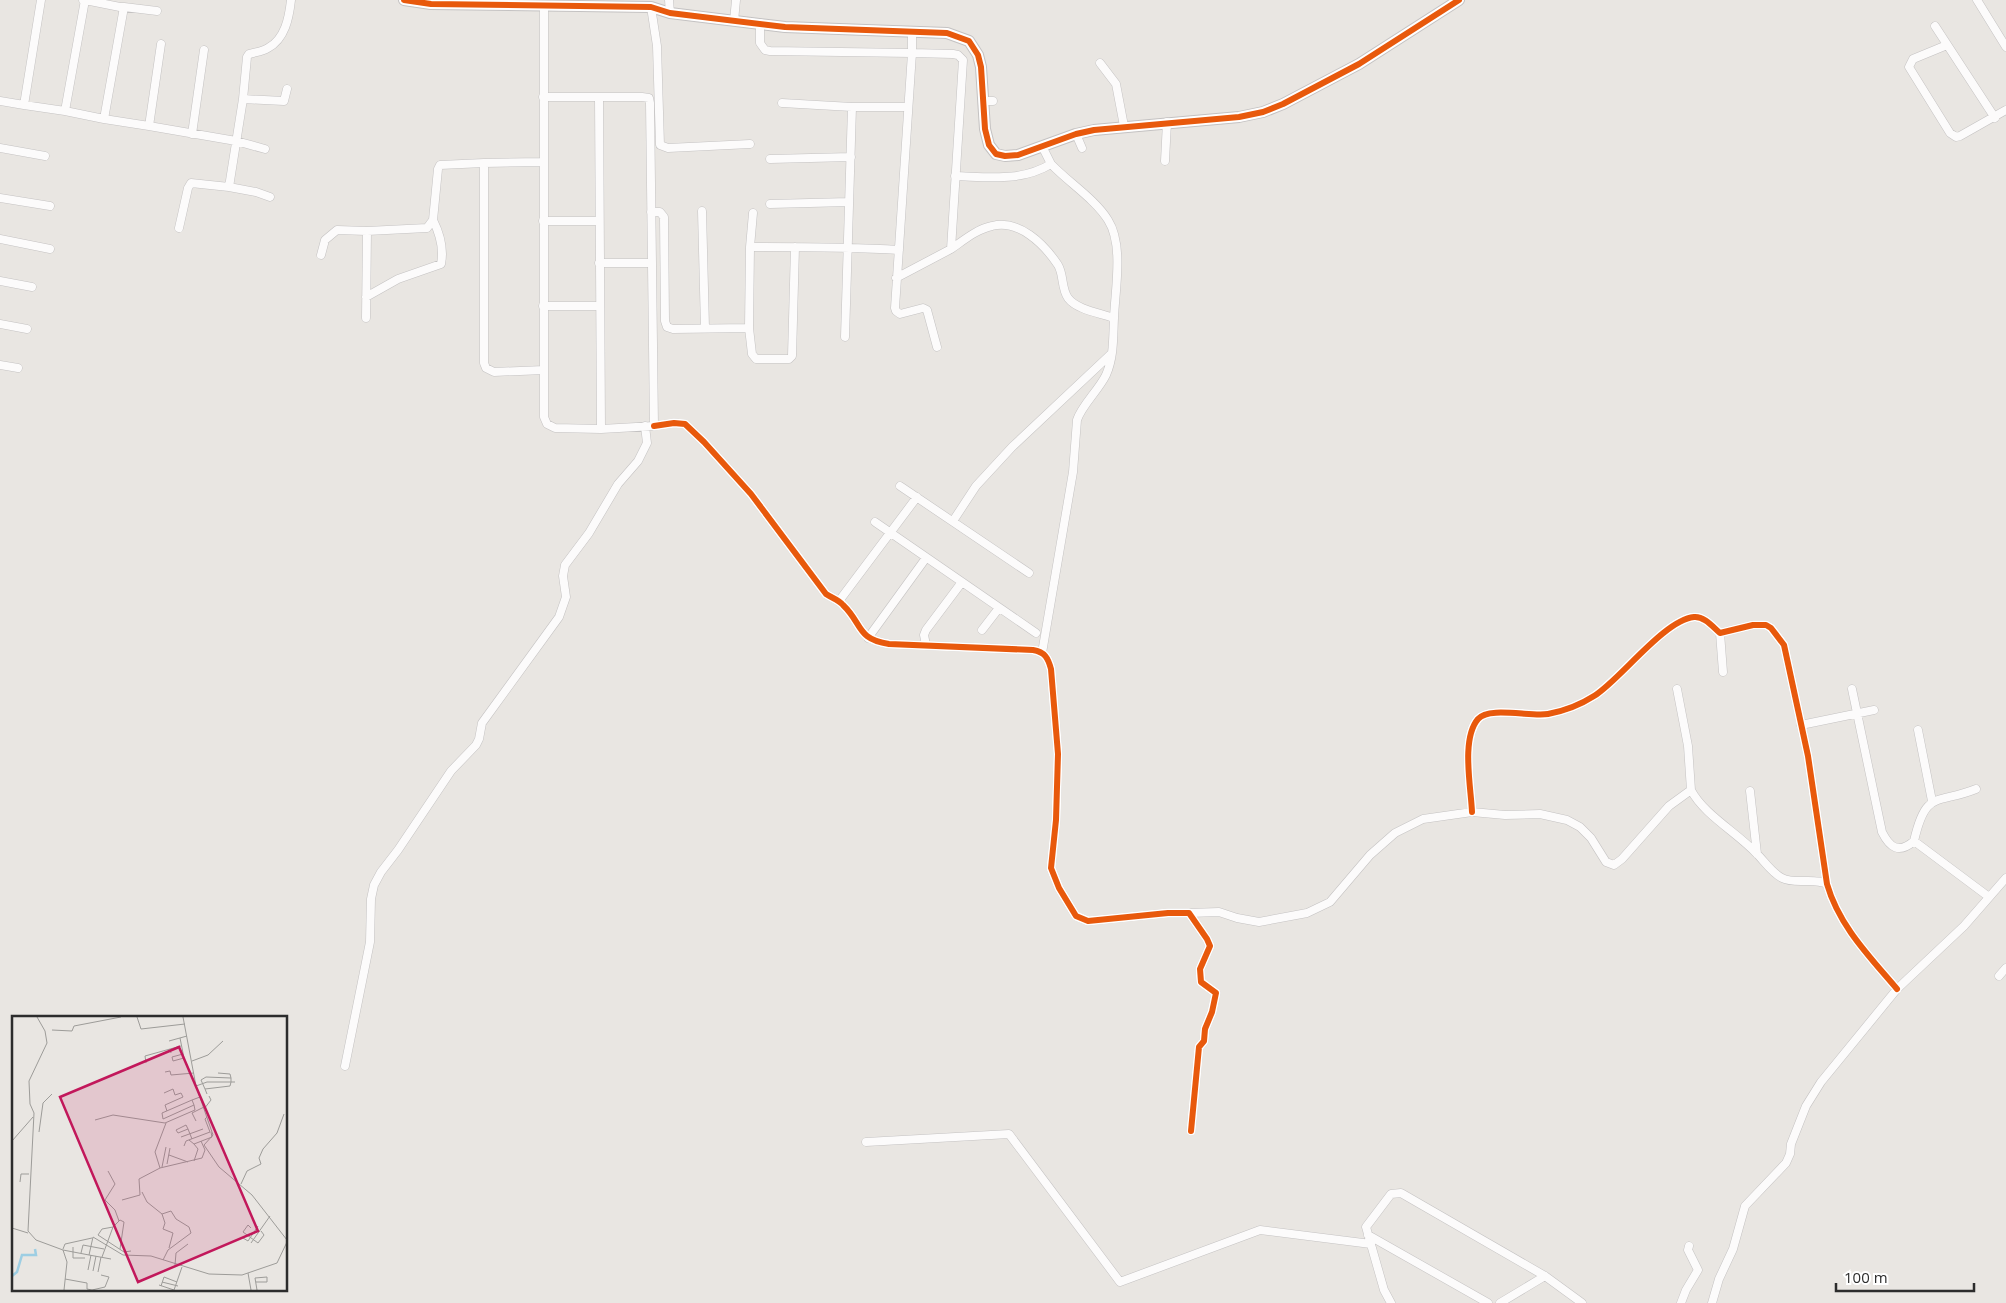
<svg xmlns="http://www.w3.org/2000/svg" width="2006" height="1303" font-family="'Open Sans',sans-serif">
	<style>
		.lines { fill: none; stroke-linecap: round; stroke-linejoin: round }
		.street-casing { stroke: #c4c2c2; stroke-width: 9 }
		.secondary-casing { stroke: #c4c2c2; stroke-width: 12 }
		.street { stroke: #fcfbfb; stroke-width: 8 }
		.secondary { stroke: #fcfbfb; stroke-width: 10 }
		.cycleway-casing { stroke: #fff; stroke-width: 9 }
		.cycleway { stroke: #e8590c; stroke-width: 6 }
		.inset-river { fill: none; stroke: #9dcee3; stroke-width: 2.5 }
		.inset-road { fill: none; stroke: #9d9c99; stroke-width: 1 }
		.view { fill: #c2185b; fill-opacity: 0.15; stroke: #c2185b; stroke-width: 2.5 }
		.inset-edge { fill: none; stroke: #2c2c2c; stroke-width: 2.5 }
	</style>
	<rect width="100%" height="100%" fill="#e9e6e2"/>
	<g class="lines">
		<defs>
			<path id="street" d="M41,0L24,105L65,111
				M83,0H85L120,7H124L104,119L65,111L85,0
				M669,0L670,13
				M1977,0L2006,47
				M124,7L157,11
				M651,7L657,46L660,145L668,148L750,144
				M734,21L736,0
				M760,23V43L765,50L770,51L912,53L895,308L896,311L900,314L923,308L927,310L937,347
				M1935,26L1995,118
				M1947,45L1913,59L1909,67L1950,133L1956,137L1960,136L2006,110
				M1100,63L1116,84L1124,126
				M543,97H599L601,429L555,428L547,424L544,417V5
				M599,97H642L649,98L650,103L654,426L601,429
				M243,99L284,101L287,89
				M0,101L24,105
				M983,101H993
				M782,103L852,107H907
				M104,119L149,126L161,44
				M149,126L236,141L265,149
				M192,134L204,50
				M1076,134L1082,148
				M1042,146L1051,164
				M0,148L45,156
				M770,159L851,157
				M1165,161L1167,122
				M484,163L543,162
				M955,176C989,177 1021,182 1051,164C1068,182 1095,199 1108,220C1124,245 1115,290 1114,318C1113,338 1114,357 1106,375C1098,391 1082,405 1077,420L1073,472L1042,653
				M229,187L256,192L270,197
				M0,198L50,206
				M770,204L849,202
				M702,211L705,328
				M651,212H660L664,217L665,321L667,327L673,329L749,328
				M543,221H599
				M179,228L188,188L191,183L229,187L243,99L247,57L249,54C255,52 262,52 268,48C285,39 289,18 291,0
				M0,239L50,249
				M750,247L753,213
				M795,247L792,356L789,359H756L752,354L749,328L750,247C800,247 849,247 899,250
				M951,249C964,240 977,229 992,226C1019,219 1044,244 1058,265C1064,275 1061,288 1068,298C1077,310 1100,313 1114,318
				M321,255L325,240L337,230L367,231
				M599,263H652
				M896,278L951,249L963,60L958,55L953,54L912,53V31
				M0,281L32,287
				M366,297L398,279L441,264C444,249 440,234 433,220
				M543,306H599
				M366,318L367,231L427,228L433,220L438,169L440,165L484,163V363L486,368L494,372L544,370
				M0,324L27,329
				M845,337L852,107
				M0,365L18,368
				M654,426L674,423L685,424L704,442L751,494L826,594C832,598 839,600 843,605C863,624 856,639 889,644L1033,650C1045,652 1048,658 1051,669L1058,754L1056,820L1051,868L1059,888L1076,916L1088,921L1168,913H1189L1207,939L1210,946L1200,969L1201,982L1216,993L1212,1012L1205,1029L1204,1041L1199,1047L1191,1131
				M900,486L1029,573
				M953,521L976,486L1012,447L1111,354
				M875,522L1036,633
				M839,601L917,497
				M982,630L999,608
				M1720,633L1723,672
				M868,638L926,558
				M926,645L924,635L926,630L962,582
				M1677,689L1688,746L1691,790
				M1852,689L1882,832C1890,848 1899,854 1914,841L1989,897
				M1801,725L1874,710
				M1918,730L1932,801
				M1750,791L1757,854
				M1472,812C1471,787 1461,739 1478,719C1489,706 1530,717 1548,714C1564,711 1580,705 1594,696C1620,680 1664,620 1694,617C1704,616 1713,627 1720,633L1753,625H1766L1771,628L1784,645L1808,756L1827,884C1839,926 1870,957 1897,989
				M1914,841C1926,789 1936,805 1976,789
				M1189,913L1219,912L1237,918L1259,922L1307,913L1330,902L1370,855L1395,833L1423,819L1472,812L1505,815L1540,814L1567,820L1580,827L1591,838L1606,862L1614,865L1622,859L1669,806L1691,790C1704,815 1738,833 1757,854C1765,862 1772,873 1782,878C1796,885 1813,877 1827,884
				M1999,976L2006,968
				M345,1066L370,942L371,899L374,885L381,872L398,850L451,771L476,745L479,739L482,723L559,617L566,597L563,576L565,565L589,533L618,484L638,461L647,443L645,426
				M866,1142L1009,1134L1120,1282L1260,1230L1371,1244
				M1368,1235L1488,1303
				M1391,1303L1384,1290L1366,1227L1391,1194L1401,1193L1545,1276L1582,1303
				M1500,1303L1545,1276
				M1681,1303L1686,1290L1698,1270L1688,1250L1689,1246
				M1712,1303L1719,1279L1733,1249L1745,1206L1786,1163L1790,1154L1791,1144L1806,1106L1821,1082L1897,989L1964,926L2006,878"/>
			<path id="secondary" d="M404,0L431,4L651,7L670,13L785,27L947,33L969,41L978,55L981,67L985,129L989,145L996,154L1005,156L1018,155L1076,134L1094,130L1239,117L1263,112L1283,104L1359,64L1459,0"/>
		</defs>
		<use href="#street" class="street-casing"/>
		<use href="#secondary" class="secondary-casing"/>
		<use href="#street" class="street"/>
		<use href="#secondary" class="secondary"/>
		<defs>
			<path id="cycleway" d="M404,0L431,4L651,7L670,13L785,27L947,33L969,41L978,55L981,67L985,129L989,145L996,154L1005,156L1018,155L1076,134L1094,130L1239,117L1263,112L1283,104L1359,64L1459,0
				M654,426L674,423L685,424L704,442L751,494L826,594C832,598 839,600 843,605C863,624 856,639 889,644L1033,650C1045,652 1048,658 1051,669L1058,754L1056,820L1051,868L1059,888L1076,916L1088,921L1168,913H1189L1207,939L1210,946L1200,969L1201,982L1216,993L1212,1012L1205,1029L1204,1041L1199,1047L1191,1131
				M1472,812C1471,787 1461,739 1478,719C1489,706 1530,717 1548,714C1564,711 1580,705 1594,696C1620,680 1664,620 1694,617C1704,616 1713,627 1720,633L1753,625H1766L1771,628L1784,645L1808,756L1827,884C1839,926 1870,957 1897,989"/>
		</defs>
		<use href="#cycleway" class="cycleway-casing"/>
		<use href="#cycleway" class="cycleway"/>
	</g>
	<g transform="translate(12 1016)">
		<rect width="275" height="275" fill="#e9e6e2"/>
		<path class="inset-river" d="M0,260L5,256L10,239H24L23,233"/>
		<path class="inset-road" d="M25,1L33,15L35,27L17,65L18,88L22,97L16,215L24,224L51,234L55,246L52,274M125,1L129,13L173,8M171,1L184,70L201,119L192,129L207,151L240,179L275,224M40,14L60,15L62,10L109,1M168,22L172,42L161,45L160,41L171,38M157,25L175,20M159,37L158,33L169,30M180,45L196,39L211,25M134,47L133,40L158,33M153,56L158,55L159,59L182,57M206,57L218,58L219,62M184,70L195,66H219L218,70L193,73L195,78M193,73L189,64L194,61L219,62V66H223M152,77L161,73L163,79L169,77L171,81L153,89L155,95M180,84L182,89L151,103L150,97L180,84L188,81M192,93L199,84L197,80M83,104L101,99L153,107M184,105L180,97L192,91M153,107L183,94L182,89M176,113L166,117L164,114L174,109L176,113L180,123M27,116L31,87L40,78M169,121L191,113M177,124L182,128L200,121L199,116M0,125L21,101M172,130L174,125L198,116L193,103L195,101M157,139L176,146M182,145L186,133L182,128M155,148L158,132M150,151L154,131M148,152L190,142L193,134L189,125M96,155L103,168L93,184L103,194L107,205M8,166L9,158H17M229,168L235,155L249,148L247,142L251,133L265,117L272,98M130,176L135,186L150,198L153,207L151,213L161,217L157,232M110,184L128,179L127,163L148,152L143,136L154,107M150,198L159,195L164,203L177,211L179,217L156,234L151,244M0,212L16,217M239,212L236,209L231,216L246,227L252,219L249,215M231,222L236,225L246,210M239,227L258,200M61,231V242H73M51,233L53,228L80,222M108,233L112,206L108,204L101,211L90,213L86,219L112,236L119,235M51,234L77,239M69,237L71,229L92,233M90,241L101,211M99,243L77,239L81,221L111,239L139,240L197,258L230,259L265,247L275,226M163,249L164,237L176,228M76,254L79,239M81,255L84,240M86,256L89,241M236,257L239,274M53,263L75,267V273L80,274L93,271L97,261L89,259M150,266L166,270M244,266H255V261L243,262L245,274M147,269L162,274M149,270L152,261L165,266M162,274L170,251"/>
		<path class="view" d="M167,31L246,215L126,266L48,81Z"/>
		<rect width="275" height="275" class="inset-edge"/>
	</g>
	<path d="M1836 1283v8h138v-8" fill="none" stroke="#2c2c2c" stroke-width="2.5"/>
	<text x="1844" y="1283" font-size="15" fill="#2c2c2c" stroke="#ffffff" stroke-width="4" paint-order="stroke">100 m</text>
</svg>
